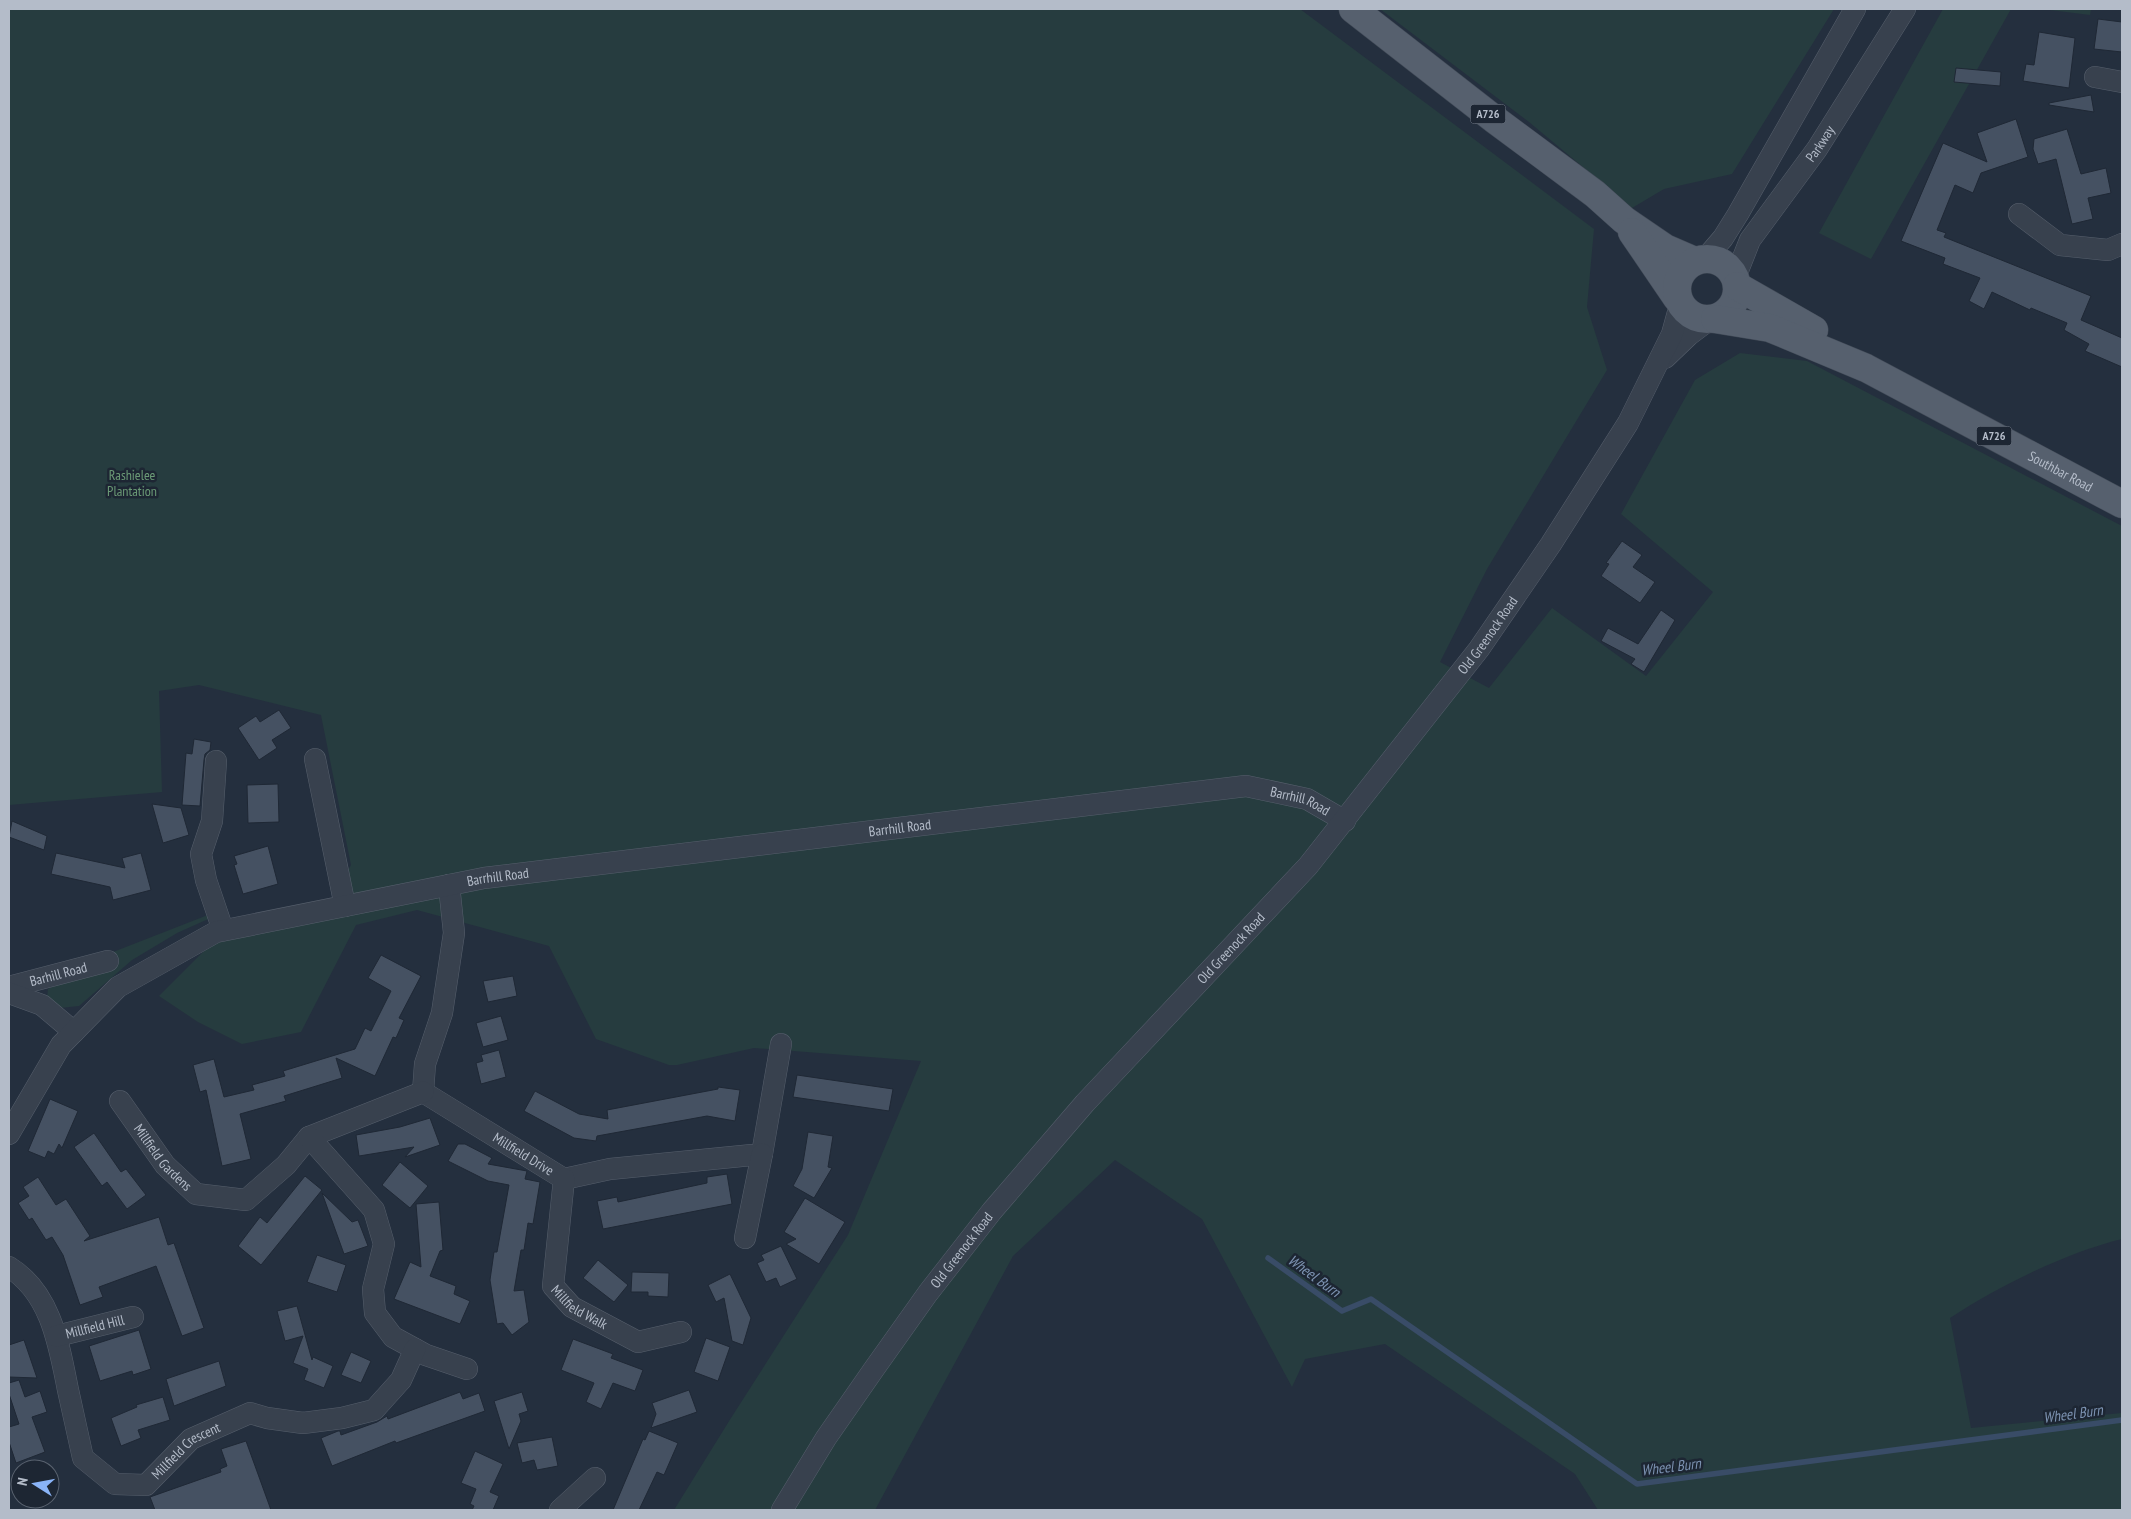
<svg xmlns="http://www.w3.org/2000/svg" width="2131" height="1519" font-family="'PT Sans Narrow',sans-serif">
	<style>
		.green { fill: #263c3f }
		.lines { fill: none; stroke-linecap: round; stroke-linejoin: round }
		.stream { stroke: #394c67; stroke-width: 5.5 }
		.building { fill: #455162; stroke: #1f2835 }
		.minor-casing { stroke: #565f6c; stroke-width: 22 }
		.major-casing { stroke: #414a57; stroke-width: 29 }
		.minor { stroke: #38414e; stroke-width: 21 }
		.major { stroke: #56606e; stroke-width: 28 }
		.labels { text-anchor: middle; stroke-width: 5; stroke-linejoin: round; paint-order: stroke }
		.shield { fill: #1d2633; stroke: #878f9c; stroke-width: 1 }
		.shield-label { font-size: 12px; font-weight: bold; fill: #b4bcc9 }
		.street-label { font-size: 14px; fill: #b4bcc9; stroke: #1d2633 }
		.park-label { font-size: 14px; fill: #6b9a76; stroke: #1d2633 }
		.water-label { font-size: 15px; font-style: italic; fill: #7c92b1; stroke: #1d2633 }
	</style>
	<rect width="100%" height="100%" fill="#242f3e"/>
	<path class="green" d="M9,9H1300L1594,229L1587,307L1607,370L1487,569L1440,662L1489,688L1552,608L1646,676L1713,592L1621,514L1695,380L1740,353L1807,361L2122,526V1239C2065,1253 1999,1286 1950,1318L1971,1428L2122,1413V1510H1598L1575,1474L1385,1344L1305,1359L1292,1387L1202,1219L1115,1160L1013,1256L875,1510H674L731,1418L848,1235L921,1061L754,1048L677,1065H669L596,1039L549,946L417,910L356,925L301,1032L242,1044L198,1022L159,996L213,942L319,920L351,865L321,715L199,685L159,691L162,792L9,805Z
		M1380,9H1834L1732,174L1664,189L1632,208L1529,122Z
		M1943,9H2011L1871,259L1819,233Z
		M2042,9H2091L2090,15Z
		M213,913L215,916L177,933L132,960L79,1006L60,1008L47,999L48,989L52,987L112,968L108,954Z"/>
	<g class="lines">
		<path class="stream" d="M1268,1258L1342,1311L1371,1299L1637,1484L2122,1420"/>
	</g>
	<path class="building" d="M2098,19L2122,22V52L2094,49Z
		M2039,32L2075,38L2069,88L2023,81L2026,64L2034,65Z
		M1956,68L2001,72L2000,86L1954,82Z
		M2091,95L2094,112L2049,105V103Z
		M2016,119L2028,157L1981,173L1973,193L1955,185L1937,230L1946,233L1944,237L2091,296L2081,320L2122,338V367L2085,351L2089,344L2064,330L2067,323L2031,308L2030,310L1992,292L1984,309L1969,301L1980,278L1943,264L1945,258L1901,241L1943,143L1987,162L1977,133Z
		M2067,129L2081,174L2106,168L2111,193L2088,198L2093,219L2072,224L2056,159L2038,164L2033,149L2034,139Z
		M1622,541L1642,555L1633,567L1655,582L1640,603L1601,576L1609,564L1606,563Z
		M1661,610L1675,620L1644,672L1631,664L1635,659L1601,641L1608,628L1638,644Z
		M279,710L291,728L272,740L277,748L259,760L238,728L256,716L260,722Z
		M194,739L211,742L210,750L205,754L204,760L200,806L182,805L186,753L192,754Z
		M278,784L279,822L248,823L247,785Z
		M152,804L181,808L189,835L163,843Z
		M12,821L47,836L44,850L9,837Z
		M268,846L278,884L243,894L234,865L237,864L234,856Z
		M56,853L125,868L122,858L141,853L151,890L113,900L110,887L51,874Z
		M381,955L421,976L399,1018L404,1020L396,1038L393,1037L375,1076L336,1058L342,1078L284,1096L286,1101L240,1114L251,1159L222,1166L206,1090L200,1092L193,1065L214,1059L224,1097L254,1090L252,1085L285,1076L283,1071L355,1049L365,1028L371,1031L391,991L368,978Z
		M513,976L517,996L488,1002L483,981Z
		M501,1016L508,1040L483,1047L476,1023Z
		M499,1050L506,1077L481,1084L476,1063L483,1061L481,1055Z
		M797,1075L893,1089L889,1111L793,1097Z
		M718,1087L740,1090L735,1121L707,1116L597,1136L596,1141L574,1138L524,1111L535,1091L579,1114L608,1119L607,1110L718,1089Z
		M50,1099L78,1111L62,1148L59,1144L54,1154L48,1151L45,1158L28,1151Z
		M430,1118L440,1145L405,1157L414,1147L359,1156L356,1135L400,1127Z
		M808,1132L833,1136L828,1167L832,1168L814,1198L793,1186L802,1169Z
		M94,1133L121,1172L126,1169L146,1195L127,1209L107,1182L102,1186L74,1147Z
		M458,1144H465L492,1158L488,1164L527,1171L525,1179L540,1182L533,1224L528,1223L524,1250H521L514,1291L524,1290L529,1322L512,1335L503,1323L497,1324L490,1280L494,1252H497L509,1185L488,1181L448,1161Z
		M400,1162L428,1186L410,1208L382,1185Z
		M727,1174L732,1204L603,1229L597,1201L617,1197L618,1202L707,1183V1177Z
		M305,1176L322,1190L261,1265L238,1246L260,1217L267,1223Z
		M38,1177L56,1205L66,1199L90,1236L84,1241L159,1217L168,1245L174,1243L204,1328L182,1336L156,1266L99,1287L103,1297L80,1305L63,1255L52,1237L46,1240L32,1218L29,1220L18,1203L29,1196L23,1187Z
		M322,1193L352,1222L358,1220L368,1246L344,1254Z
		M805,1198L845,1222L819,1264L786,1244L796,1239L784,1232Z
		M439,1202L443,1250L440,1251L430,1276L456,1286L454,1294L470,1301L460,1324L394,1299L410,1262L421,1267L416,1204Z
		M781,1246L797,1279L780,1287L776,1278L766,1282L757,1263L764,1260L761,1255Z
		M317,1255L346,1265L337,1292L307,1282Z
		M598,1260L628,1285L614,1302L583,1278Z
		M632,1272L669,1273L668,1297L648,1296V1292H631Z
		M730,1274L751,1318L743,1345L732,1341L724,1298L716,1302L708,1285Z
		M297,1306L312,1360L313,1357L333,1366L324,1388L304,1380L308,1369L293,1363L303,1336L285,1341L277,1311Z
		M139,1330L151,1369L133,1375L132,1371L100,1381L89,1346Z
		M706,1338L730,1347L718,1381L694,1372Z
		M573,1339L613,1354L611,1358L643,1370L635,1391L613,1383L601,1409L586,1402L594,1383L561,1370Z
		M24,1340L37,1378L9,1377V1345Z
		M351,1352L371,1361L361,1383L341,1375Z
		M219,1361L226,1386L174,1406L166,1379Z
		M19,1380L25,1397L40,1391L47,1412L32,1417L45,1452L16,1463L9,1442V1427L19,1424L9,1394V1383Z
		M689,1390L697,1412L651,1428L656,1414L652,1403Z
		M460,1392L463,1399L479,1393L485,1411L396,1443L395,1441L332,1466L321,1438L338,1431H340L341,1435L377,1422L387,1416L388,1419Z
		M522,1392L528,1411L519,1414L521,1421L509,1449L494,1401Z
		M163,1397L170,1420L138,1430L141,1438L121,1446L111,1418L137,1407L136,1405Z
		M649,1431L678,1443L664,1475L657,1472L639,1510H613L643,1439L645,1440Z
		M552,1437L558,1466L537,1470L534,1460L522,1463L517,1443Z
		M246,1441L271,1510H155L150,1497L221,1472L220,1469L227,1466L221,1449Z
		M475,1451L503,1464L490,1492L499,1496L493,1510H472L474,1506L470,1504L476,1489L461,1483Z"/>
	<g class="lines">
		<defs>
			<g id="minor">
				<path d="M2095,77L2122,82"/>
				<path d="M2019,214L2060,245L2108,250L2122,244"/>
				<path d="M1705,259L1723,238L1738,214L1855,9"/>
				<path id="s1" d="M1735,278L1750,240L1817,149L1905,9"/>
				<path d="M1665,358L1689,335L1709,320"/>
				<path d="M315,759L345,906"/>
				<path d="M216,761L212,821L201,854L206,880L223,930"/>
				<path id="s2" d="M9,987L108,961"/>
				<path d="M9,993L42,1005L74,1032"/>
				<path id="s3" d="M423,1092L564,1179L610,1169L762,1154L781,1044"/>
				<path d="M423,1092L425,1064L442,1013L454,933L449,885"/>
				<path id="s4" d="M120,1101L165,1165L196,1194L246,1200L286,1165L309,1137L423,1092"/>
				<path id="s5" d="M9,1134L61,1045L118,987L216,932L484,878L1246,786L1307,799L1345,821"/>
				<path d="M309,1137L374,1210L384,1244L373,1289L375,1313L393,1337L426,1355L467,1369"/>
				<path id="s6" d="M564,1179L553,1286L572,1307L638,1342L681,1332"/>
				<path d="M745,1238L762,1154"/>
				<path id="s7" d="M9,1267C51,1293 59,1345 68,1390C73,1413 78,1435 83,1458L115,1484L146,1485L191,1439L250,1413L267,1418L303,1423L342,1418L374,1410L401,1380L415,1349"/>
				<path id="s8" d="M57,1336L133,1317"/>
				<path d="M560,1510L595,1478"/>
				<path id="s9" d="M782,1510L826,1438L874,1369L928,1293L992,1211L1085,1103L1308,866L1479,649L1551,544L1628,423L1672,334L1680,305"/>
			</g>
			<g id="major">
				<path d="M1353,9L1494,119L1595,194L1624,220L1665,248L1695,261"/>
				<path d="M1632,232L1677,298"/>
				<circle cx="1707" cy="289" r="30"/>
				<path d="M1737,286L1814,330"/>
				<path id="s10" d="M1715,319L1770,328L1866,368L2122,504"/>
			</g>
		</defs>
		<use href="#minor" class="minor-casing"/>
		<use href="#major" class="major-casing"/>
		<use href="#minor" class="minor"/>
		<use href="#major" class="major"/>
	</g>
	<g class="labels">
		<g class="shield">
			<rect x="1470.5" y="104.5" width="35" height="19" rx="4"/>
			<rect x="1976.5" y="426.5" width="35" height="19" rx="4"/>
		</g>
		<g class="shield-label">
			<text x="1488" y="118">A726</text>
			<text x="1994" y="440">A726</text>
		</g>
		<g class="street-label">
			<text dy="5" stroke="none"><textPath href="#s1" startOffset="160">Parkway</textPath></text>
			<text dy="5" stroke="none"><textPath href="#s10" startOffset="380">Southbar Road</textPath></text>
			<text dy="5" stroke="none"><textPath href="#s9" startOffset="1126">Old Greenock Road</textPath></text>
			<text dy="5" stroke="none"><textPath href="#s5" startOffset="1394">Barrhill Road</textPath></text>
			<text dy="5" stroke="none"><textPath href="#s5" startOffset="989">Barrhill Road</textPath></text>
			<text dy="5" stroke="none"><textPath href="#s5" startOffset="584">Barrhill Road</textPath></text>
			<text dy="5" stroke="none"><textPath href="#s9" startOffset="721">Old Greenock Road</textPath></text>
			<text dy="5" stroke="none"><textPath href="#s2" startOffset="51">Barhill Road</textPath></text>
			<text dy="5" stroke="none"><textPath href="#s3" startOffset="118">Millfield Drive</textPath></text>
			<text dy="5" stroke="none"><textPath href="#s4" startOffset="71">Millfield Gardens</textPath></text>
			<text dy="5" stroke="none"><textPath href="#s9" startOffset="316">Old Greenock Road</textPath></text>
			<text dy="5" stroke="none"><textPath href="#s6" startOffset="142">Millfield Walk</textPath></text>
			<text dy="5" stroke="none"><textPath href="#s8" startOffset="39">Millfield Hill</textPath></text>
			<text dy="5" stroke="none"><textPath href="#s7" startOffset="336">Millfield Crescent</textPath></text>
		</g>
		<g class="park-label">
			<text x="132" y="480">Rashielee<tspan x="132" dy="16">Plantation</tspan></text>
		</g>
		<g class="water-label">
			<text transform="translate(1314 1276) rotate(36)" y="5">Wheel Burn</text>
			<text transform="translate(2073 1414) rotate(-8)" y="5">Wheel Burn</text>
			<text transform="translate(1671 1467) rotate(-7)" y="5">Wheel Burn</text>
		</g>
	</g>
	<rect width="2131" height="1519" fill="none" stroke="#b4bcc9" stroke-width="20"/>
	<g transform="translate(35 1484) rotate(281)"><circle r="24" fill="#1d2633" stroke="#59626f"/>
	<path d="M0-4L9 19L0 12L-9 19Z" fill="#8ab4f8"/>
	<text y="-8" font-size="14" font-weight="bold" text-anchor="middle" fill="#b4bcc9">N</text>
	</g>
</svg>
